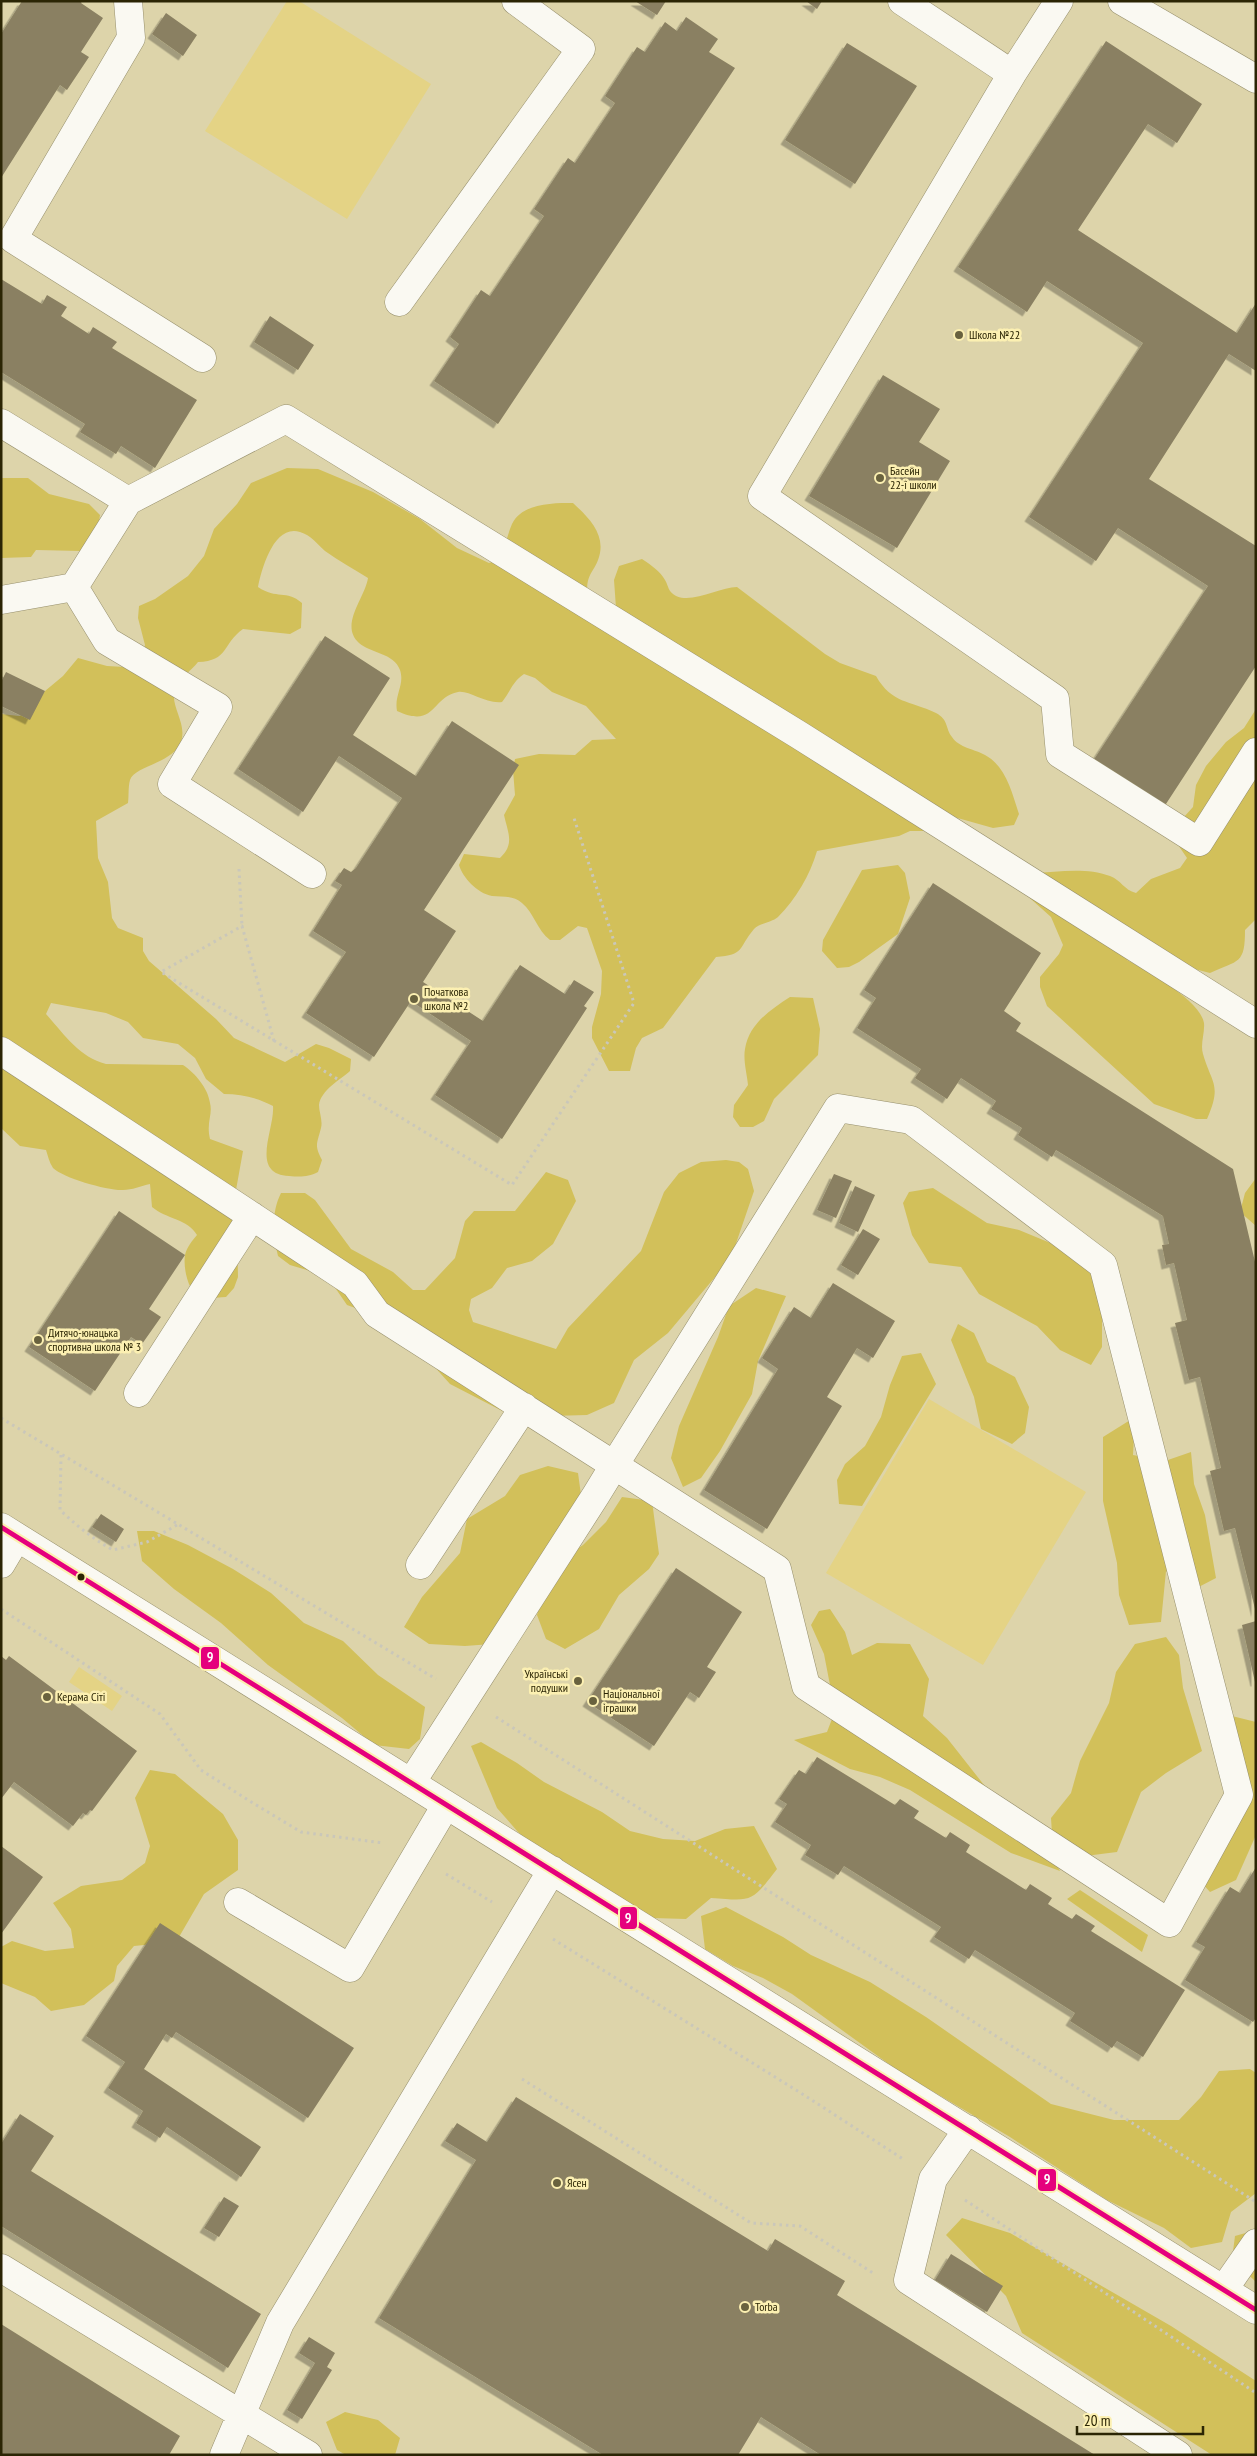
<svg xmlns="http://www.w3.org/2000/svg" width="1257" height="2456" font-family="'PT Sans Narrow',sans-serif">
	<style>
		.green { fill: #e4d385 }
		.forest { fill: #d2c05a }
		.building { fill: #8a8062; filter: url(#shadow) }
		.lines { fill: none; stroke-linecap: round; stroke-linejoin: round }
		.minor-casing { stroke: #968f6c; stroke-width: 29 }
		.path { stroke: #cac7ba; stroke-width: 3; stroke-dasharray: 2.5 4; stroke-linecap: butt }
		.minor { stroke: #faf9f2; stroke-width: 28 }
		.bus-1-casing { stroke: #fcf0b2; stroke-width: 9 }
		.bus-1 { stroke: #e5007d; stroke-width: 5 }
		.poi-dot { fill: #69623e; stroke: #fcf0b2; stroke-width: 2 }
		.bus-dot { fill: #2b2504; stroke: #fcf0b2; stroke-width: 2 }
		.labels { text-anchor: middle; stroke-width: 5; stroke-linejoin: round; paint-order: stroke }
		.poi-label { font-size: 12px; fill: #2b2504; stroke: #fcf0b2; text-anchor: start }
		.line-badge { stroke: #fcf0b2; stroke-width: 2 }
		.badge-label { font-size: 14px; text-anchor: middle; font-weight: bold; fill: #fff }
	</style>
	<defs>
		<filter id="shadow"><feDropShadow dx="-4.5" dy="4.5" stdDeviation="0" flood-color="#0004"/></filter>
	</defs>
	<rect width="100%" height="100%" fill="#ddd4aa"/>
	<path class="green" d="M287,1H299L431,84L347,219L205,131Z
		M929,1399L1086,1492L983,1665L826,1573Z
		M79,1667L122,1696L112,1711L69,1682Z"/>
	<path class="forest" d="M287,468L318,469L373,492L420,519L457,548L489,563L502,559C505,548 507,535 512,524C522,503 553,503 573,503C587,516 604,532 600,553C596,573 584,572 588,598L616,608L614,580L619,566L642,559C651,565 660,571 665,580C667,583 668,588 670,591C684,609 718,587 737,587L825,654L840,663L876,676C892,704 909,700 936,713C949,720 945,728 952,737C959,748 975,749 985,755C1006,766 1012,793 1019,814L1014,825L993,828L947,815L932,831H910L899,836L817,851C810,875 796,899 778,917C771,923 759,923 754,929C738,948 745,955 716,957L663,1028L642,1038L636,1048L630,1071H609L592,1038V1027L601,994L602,971L587,928L578,926L560,940H550C537,930 534,913 522,903C513,895 502,897 492,896C477,893 463,878 459,865L464,854L500,858C515,844 508,833 504,815L515,795L513,770L515,759L539,754L575,755L592,740L616,739L586,706L552,692L535,678L524,674C512,682 511,691 502,702C485,704 469,690 458,692C431,697 436,729 397,711C394,695 405,685 400,670C394,653 370,653 359,643C339,625 365,598 368,578C354,569 339,561 325,551C317,544 311,535 300,532C274,524 262,568 258,587C277,600 286,589 302,603L301,628L290,634L243,629C222,644 229,661 198,662C192,670 180,678 176,688C167,705 191,725 179,746C169,763 134,767 130,780C128,787 129,796 128,803L96,821L98,858L108,882L112,918L118,928L143,938V951L149,961L216,1019L234,1038L285,1062L316,1044L329,1048L351,1059L350,1071C340,1080 321,1090 319,1105C319,1112 323,1121 321,1128C317,1144 314,1145 322,1160L318,1172C308,1177 301,1177 289,1176C249,1174 275,1129 273,1106C258,1098 242,1094 224,1094L206,1079L195,1058L178,1044L143,1038L128,1022L106,1013L51,1003L46,1014C64,1034 79,1057 106,1064L183,1065C195,1073 208,1088 210,1103C213,1115 206,1122 210,1139L243,1151L236,1190L238,1277L234,1288L226,1297C219,1297 209,1299 202,1298C188,1294 183,1268 185,1255C187,1247 192,1241 197,1235C188,1219 166,1219 152,1207L150,1184C141,1186 132,1190 123,1190C109,1191 63,1178 53,1168C49,1162 48,1156 46,1150L20,1146L1,1128V714L19,716L32,710L45,691L63,676L78,658L107,666L142,668L145,645L138,618L139,606L155,599L188,576L204,556L214,529L237,504L251,483Z
		M1,478H28L49,494L89,504L100,515L96,542L81,551L36,550L31,557L1,558Z
		M1256,709V919L1245,930C1245,964 1239,960 1210,973L1148,957L1127,960C1147,971 1200,1000 1204,1023C1205,1033 1200,1044 1203,1054C1212,1085 1222,1084 1207,1119H1196L1154,1104L1047,1006L1040,987V977L1059,954L1063,945L1051,917L1022,891L1033,873C1058,872 1086,867 1110,876C1121,880 1124,890 1136,893L1151,879L1180,868L1187,858L1174,839L1173,829L1193,807L1196,785L1206,766L1226,742L1244,728Z
		M898,865L905,873L910,898L898,934L859,962L849,967L837,968L822,951L823,940L862,870Z
		M790,997L813,998L820,1029L818,1055L774,1099L764,1121L753,1127H740L733,1117L734,1105L748,1085C747,1074 743,1060 745,1049C749,1024 770,1010 790,997Z
		M726,1160L739,1162L748,1169L754,1191L731,1258L668,1333L634,1360L614,1403L587,1415L514,1417L450,1384L394,1322L347,1305L327,1276L290,1265L278,1256C273,1235 271,1213 281,1193H305L315,1200L351,1249L393,1272L413,1290H425L455,1258L465,1221L474,1211H515L546,1172L568,1180L576,1201L553,1244L532,1261L507,1268L492,1288L471,1299L469,1310L473,1322L556,1349L568,1328L641,1251L664,1192L679,1173L701,1162Z
		M1256,1178V1226L1240,1212L1245,1193Z
		M933,1188L987,1223L1019,1230L1048,1242L1076,1256L1096,1281L1102,1314V1347L1091,1365L1060,1350L1037,1326L979,1294L961,1267L929,1263L912,1235L903,1203L909,1192Z
		M756,1288L786,1296L758,1361L752,1394L720,1451L701,1478L683,1487L671,1458L679,1426L718,1337L729,1306Z
		M958,1324L974,1333L987,1362L1015,1377L1029,1407L1025,1433L1012,1444L981,1429L974,1397L951,1340Z
		M921,1353L936,1384L862,1506L839,1504L837,1480L845,1464L865,1446L881,1417L890,1385L902,1356Z
		M1135,1417L1133,1455L1165,1461L1191,1452L1194,1484L1205,1515L1216,1578L1189,1592L1166,1571L1161,1622L1129,1625L1119,1595L1117,1563L1103,1501V1437Z
		M548,1466L578,1473L584,1517L505,1643L465,1646L429,1644L404,1627L422,1597L460,1553L467,1519L505,1496L520,1475Z
		M622,1497L652,1501L659,1554L649,1569L619,1595L599,1629L565,1649L546,1639L537,1615L545,1588L555,1564L583,1545L606,1522Z
		M137,1531H154L188,1545L233,1569L271,1593L304,1623L343,1641L378,1675L425,1707L420,1739L409,1749L374,1745L342,1718L268,1665L221,1623L174,1589L142,1561Z
		M830,1609L845,1632L852,1655L877,1643L910,1644L929,1679L923,1716L947,1738L1010,1818L1044,1839L1060,1871L1011,1853L910,1790L880,1777L850,1769L794,1740L827,1732L835,1711L824,1654L811,1625L819,1611Z
		M1166,1637L1179,1655L1183,1688L1202,1751L1166,1773L1141,1792L1117,1852L1085,1856L1053,1849L1051,1818L1071,1793L1080,1761L1109,1703L1116,1672L1135,1644Z
		M1232,1716L1256,1722V1835L1236,1880L1210,1892L1201,1882L1249,1796L1245,1764Z
		M481,1742L517,1763L544,1782L602,1812L630,1831L663,1839L695,1841L725,1829L754,1826L777,1869C751,1903 753,1901 711,1898L686,1919L653,1918L542,1854L518,1832L497,1808L471,1746Z
		M150,1770L175,1774L223,1814L238,1840V1870L204,1894L179,1937L154,1944L134,1946L117,1966L114,1981L84,2005L51,2011L35,1997L1,1983V1947L12,1941L45,1951L74,1948L71,1929L53,1903L81,1886L122,1880L145,1863L150,1846L135,1798Z
		M1080,1890L1148,1935L1142,1952L1067,1899Z
		M726,1907L783,1937L811,1955L870,1982L926,2017L1051,2104L1114,2120H1179L1201,2097L1219,2071L1250,2069L1256,2073V2193L1231,2212L1222,2242L1191,2248L1164,2228L1107,2200L1010,2137L900,2072L792,1994L763,1978L733,1966L705,1949L701,1916Z
		M962,2218L1010,2233L1171,2326L1256,2381V2455H1212L1022,2333L1006,2296L946,2235Z
		M1256,2230V2282L1232,2259L1235,2236Z
		M345,2412L378,2420L400,2438L395,2455H346L337,2450L326,2422Z"/>
	<path class="building" d="M22,1H82L81,3L103,18L81,52L89,57L67,90L60,85L1,178V34Z
		M635,1H666L657,15Z
		M806,1H822L817,9Z
		M166,13L197,35L183,56L152,34Z
		M686,17L718,39L709,52L735,68L498,424L434,381L459,344L450,337L481,290L490,296L544,216L534,209L568,158L575,163L615,103L605,96L637,47L645,52L665,22L677,31Z
		M1106,41L1202,104L1177,143L1148,124L1078,230L1237,333L1256,303V371L1229,354L1149,479L1256,546V666L1164,807L1093,761L1208,586L1118,528L1096,561L1029,517L1143,343L1047,281L1027,312L958,267Z
		M847,43L917,86L855,184L785,140Z
		M1,279L42,304L47,295L67,307L61,316L89,334L93,327L117,342L112,348L197,400L155,468L121,446L116,454L80,432L85,424L1,372Z
		M270,316L314,345L298,370L254,342Z
		M883,375L940,409L919,442L950,461L897,548L809,496Z
		M325,636L390,678L353,735L416,776L452,721L519,765L424,910L456,931L423,982L483,1021L520,965L565,994L574,980L594,992L584,1006L587,1008L502,1139L435,1095L471,1041L411,1001L374,1057L306,1013L346,952L313,931L342,885L335,881L344,868L351,872L356,868L402,798L339,756L303,812L238,769Z
		M6,672L45,691L30,720L1,706V682Z
		M933,883L1041,953L1004,1011L1021,1023L1016,1031L1233,1169L1256,1266V1613L1235,1528L1224,1531L1210,1471L1221,1468L1200,1377L1189,1380L1175,1323L1187,1320L1174,1263L1166,1265L1162,1245L1169,1244L1163,1216L1056,1150L1052,1157L1018,1135L1022,1128L991,1109L996,1101L961,1078L947,1099L915,1078L921,1069L857,1028L876,998L864,990Z
		M834,1174L852,1181L836,1218L817,1210Z
		M855,1186L875,1195L858,1232L839,1223Z
		M119,1211L185,1255L149,1309L161,1317L142,1344L131,1337L95,1391L29,1347Z
		M863,1229L880,1239L858,1275L841,1265Z
		M833,1283L895,1321L873,1358L857,1348L827,1397L842,1406L767,1529L704,1490L778,1369L762,1358L794,1307L811,1318Z
		M101,1514L124,1529L116,1542L92,1527Z
		M676,1568L742,1612L707,1667L716,1672L699,1698L690,1692L654,1746L587,1702Z
		M1256,1621V1682H1255L1242,1625Z
		M1,1656L6,1660L9,1656L137,1751L92,1811L90,1810L86,1815L83,1813L73,1826L14,1782L1,1799Z
		M817,1757L895,1805L900,1799L919,1811L914,1818L946,1838L950,1832L970,1845L966,1852L1026,1890L1030,1884L1052,1898L1048,1904L1072,1919L1076,1914L1095,1926L1091,1931L1185,1990L1143,2057L1117,2041L1112,2048L1070,2021L1075,2013L975,1950L969,1959L934,1937L941,1927L844,1866L838,1875L805,1855L811,1845L775,1822L787,1804L779,1799L799,1770L806,1774Z
		M1,1846L43,1877L1,1934Z
		M1256,1867V2018L1253,2022L1185,1980L1205,1947L1196,1942L1230,1887L1240,1893Z
		M160,1923L354,2048L308,2118L176,2032L172,2038L166,2034L144,2069L261,2147L241,2177L167,2127L160,2138L136,2123L143,2111L108,2088L125,2062L86,2036Z
		M516,2097L768,2251L775,2239L845,2281L837,2295L1095,2455H821L761,2417L738,2455H603L379,2318L476,2160L445,2141L457,2123L487,2142Z
		M20,2114L54,2136L31,2171L261,2314L228,2368L1,2226V2144Z
		M224,2197L239,2206L219,2237L204,2228Z
		M951,2254L1003,2286L987,2312L935,2280Z
		M1,2324L180,2436L169,2455H1Z
		M309,2337L335,2353L327,2367L332,2370L302,2419L287,2410L315,2363L299,2353Z"/>
	<g class="lines">
		<defs>
			<path id="minor" d="M128,1L131,38L13,239L202,358
				M902,1L1012,74
				M1059,1L1012,74L762,496L1055,699L1060,754L1199,842L1256,752
				M1122,1L1256,79
				M399,302L581,49L516,1
				M1,423L128,501L74,587L1,600
				M128,501L286,419L799,735L1256,1024
				M74,587L107,641L218,707L172,784L312,874
				M1,1051L355,1284L377,1314L777,1569L806,1686L1169,1923L1239,1795L1103,1265L911,1120L838,1108L615,1464L596,1495L411,1783
				M138,1393L252,1216
				M1,1527L1256,2310
				M1,1564L17,1537
				M420,1565L524,1407
				M238,1902L350,1968L446,1805
				M968,2129L933,2179L908,2280L1178,2455
				M1,2268L308,2455
				M1224,2289L1256,2243
				M224,2455L280,2323L552,1870"/>
		</defs>
		<use href="#minor" class="minor-casing"/>
		<path class="path" d="M239,869L242,926
			M274,1041L242,926L161,972L512,1185L634,1003L573,815
			M1,1418L436,1679
			M61,1455L60,1510C77,1526 93,1539 113,1550L147,1542L177,1525
			M1,1609L160,1714L201,1770L248,1800L301,1832L383,1843
			M496,1717L1256,2202
			M446,1874L492,1902
			M553,1939L804,2095L903,2159
			M522,2079L751,2223L800,2226L873,2273
			M965,2200L1256,2393"/>
		<use href="#minor" class="minor"/>
		<defs>
			<path id="bus-1" d="M1,1527L1256,2310"/>
		</defs>
		<use href="#bus-1" class="bus-1-casing"/>
		<use href="#bus-1" class="bus-1"/>
	</g>
	<g class="poi-dot">
		<circle cx="959" cy="335" r="5"/>
		<circle cx="880" cy="478" r="5"/>
		<circle cx="414" cy="999" r="5"/>
		<circle cx="38" cy="1340" r="5"/>
		<circle cx="578" cy="1681" r="5"/>
		<circle cx="47" cy="1697" r="5"/>
		<circle cx="593" cy="1701" r="5"/>
		<circle cx="557" cy="2183" r="5"/>
		<circle cx="745" cy="2307" r="5"/>
	</g>
	<circle class="bus-dot" cx="81" cy="1577" r="4.5"/>
	<g class="labels">
		<g class="poi-label">
			<text x="969" y="339">Школа №22</text>
			<text x="890" y="475">Басейн<tspan x="890" dy="14">22-ї школи</tspan></text>
			<text x="424" y="996">Початкова<tspan x="424" dy="14">школа №2</tspan></text>
			<text x="48" y="1337">Дитячо-юнацька<tspan x="48" dy="14">спортивна школа № 3</tspan></text>
			<text x="568" y="1678" text-anchor="end">Українські<tspan x="568" dy="14">подушки</tspan></text>
			<text x="603" y="1698">Національної<tspan x="603" dy="14">іграшки</tspan></text>
			<text x="57" y="1701">Керама Сіті</text>
			<text x="567" y="2187">Ясен</text>
			<text x="755" y="2311">Torba</text>
		</g>
	</g>
	<g class="line-badge">
		<rect x="200" y="1646" width="20" height="24" rx="5" fill="#e5007d"/>
		<rect x="619" y="1906" width="19" height="24" rx="5" fill="#e5007d"/>
		<rect x="1037" y="2168" width="20" height="24" rx="5" fill="#e5007d"/>
	</g>
	<g class="badge-label">
		<text x="210" y="1662">9</text>
		<text x="628" y="1923">9</text>
		<text x="1047" y="2184">9</text>
	</g>
	<rect width="1257" height="2456" fill="none" stroke="#2b2504" stroke-width="5"/>
	<path d="M1077 2426v8h126v-8" fill="none" stroke="#2b2504" stroke-width="2.5"/>
	<text x="1084" y="2426" font-size="15" fill="#2b2504" stroke="#fcf0b2" stroke-width="4" paint-order="stroke">20 m</text>
</svg>
